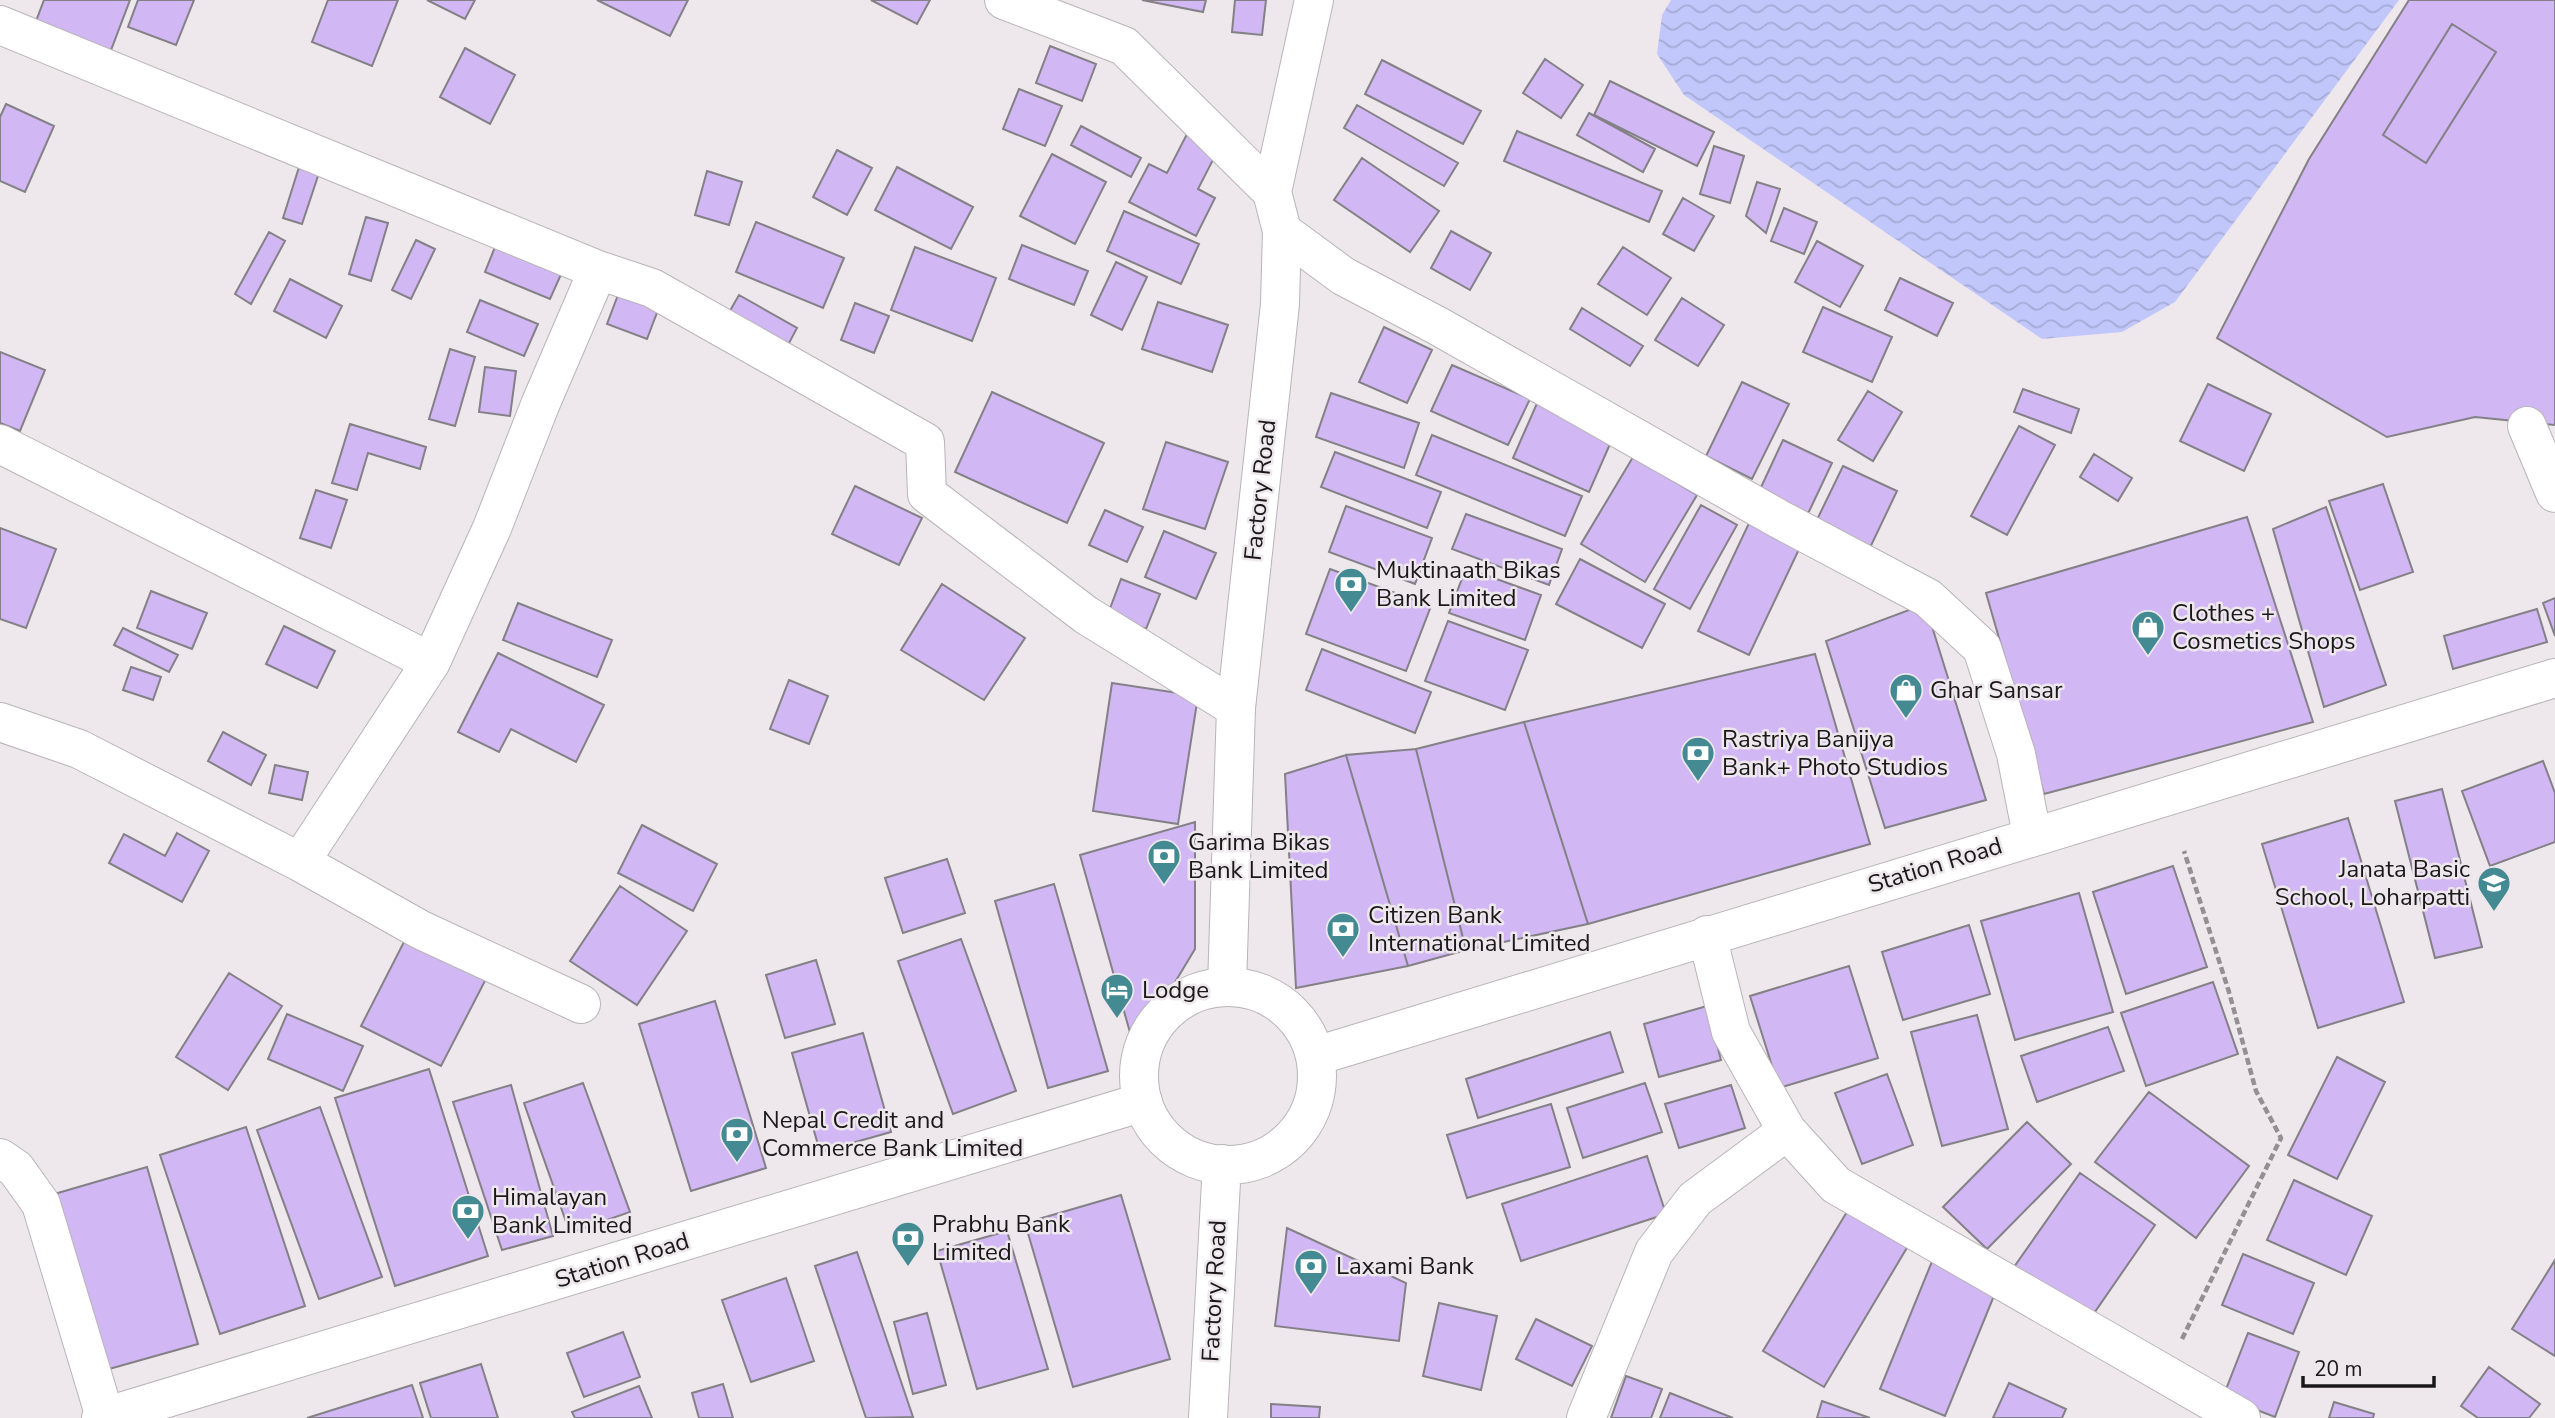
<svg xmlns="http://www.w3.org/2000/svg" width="2555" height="1418" font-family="'Nunito Sans',sans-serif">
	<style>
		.water { fill: url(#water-waves) }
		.building { fill: #d1b7f4; stroke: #838186; stroke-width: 2 }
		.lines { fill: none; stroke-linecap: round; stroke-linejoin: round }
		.minor-casing { stroke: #b9b4b8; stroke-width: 40 }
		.major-casing { stroke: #b9b4b8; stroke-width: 40 }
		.path { stroke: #938f93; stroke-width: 4.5; stroke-dasharray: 7 3.5; stroke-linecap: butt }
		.minor { stroke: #fff; stroke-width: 38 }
		.major { stroke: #fff; stroke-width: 38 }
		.labels { text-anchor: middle; stroke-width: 5; stroke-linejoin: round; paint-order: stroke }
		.street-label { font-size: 24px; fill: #1a181a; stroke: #eee8ed }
		.poi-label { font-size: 24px; fill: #1a181a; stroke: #eee8ed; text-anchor: start }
	</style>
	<defs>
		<pattern id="water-waves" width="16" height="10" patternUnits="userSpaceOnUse" patternTransform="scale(1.75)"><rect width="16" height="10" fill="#c1c7fa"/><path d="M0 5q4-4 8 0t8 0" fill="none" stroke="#a5aad6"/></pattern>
	</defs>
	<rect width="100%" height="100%" fill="#eee8ed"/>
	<path class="water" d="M1671,0H2399L2175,302L2122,332L2042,339L1684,95L1657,54L1662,15Z"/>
	<path class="building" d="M44,0H130L105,66L30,37Z
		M138,0H194L176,45L128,27Z
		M328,0H398L372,66L312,42Z
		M427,0H475L465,19Z
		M597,0H688L670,36Z
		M871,0H930L917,24Z
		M1142,0H1206L1203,12Z
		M1235,0H1266L1262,35L1232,32Z
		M2409,0H2555V425L2475,417L2387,437L2217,338L2309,159Z
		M2452,24L2496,52L2426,163L2383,135Z
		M1050,46L1096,64L1082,101L1036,83Z
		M465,48L515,75L490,124L440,97Z
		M1545,59L1583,85L1561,118L1523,93Z
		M1382,60L1481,111L1463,144L1365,94Z
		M1610,81L1714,132L1697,166L1594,115Z
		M1019,89L1062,106L1045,146L1003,129Z
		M6,104L54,126L25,192L0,181V117Z
		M1357,105L1458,163L1444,186L1344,128Z
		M1589,113L1655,149L1643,172L1577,135Z
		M1081,126L1141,158L1131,177L1071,145Z
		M1517,131L1662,191L1649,222L1504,161Z
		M1188,132L1219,148L1198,189L1215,198L1196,236L1129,202L1149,164L1167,173Z
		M1714,146L1744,156L1730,203L1700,194Z
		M837,150L872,168L847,215L813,197Z
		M1052,154L1106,182L1075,244L1020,216Z
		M1362,158L1439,211L1410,252L1334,200Z
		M300,164L320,170L302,224L283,218Z
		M897,167L973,207L951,249L875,210Z
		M707,171L742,182L729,225L695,215Z
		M1757,182L1780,189L1766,233L1746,216Z
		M1683,198L1714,216L1694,251L1663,234Z
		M1784,208L1817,222L1804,254L1771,241Z
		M1124,211L1199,244L1181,284L1107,251Z
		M366,217L388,223L371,281L349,274Z
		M756,222L844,258L823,308L736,272Z
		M1451,231L1491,253L1470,290L1431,268Z
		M269,232L285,241L251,304L235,294Z
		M416,240L435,249L411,299L392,290Z
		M1817,241L1863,266L1840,307L1795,282Z
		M497,242L563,270L550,299L485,272Z
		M1022,245L1088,271L1074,305L1009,279Z
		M915,247L996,278L972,341L891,310Z
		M1623,247L1671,278L1647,315L1598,284Z
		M1116,262L1147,277L1122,330L1091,315Z
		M1900,278L1953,303L1937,336L1885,310Z
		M290,279L342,306L326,338L274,311Z
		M621,287L661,302L647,339L607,324Z
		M739,295L797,328L787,347L728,314Z
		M1682,298L1724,325L1698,366L1655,340Z
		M480,300L538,324L524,356L467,332Z
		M1158,302L1228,325L1212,372L1142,349Z
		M855,303L889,316L874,353L841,340Z
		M1823,307L1892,337L1872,382L1803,352Z
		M1582,308L1643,346L1630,366L1570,329Z
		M1384,327L1432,350L1407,403L1359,382Z
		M450,349L475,357L455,426L429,419Z
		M0,352L45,370L20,431L0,423Z
		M1452,365L1530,399L1508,445L1431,411Z
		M485,367L516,371L510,416L479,412Z
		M1742,382L1789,404L1752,479L1706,456Z
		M2208,384L2271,414L2244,471L2180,441Z
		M2023,389L2079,409L2071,433L2014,412Z
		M1868,391L1902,412L1873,461L1838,440Z
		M992,392L1104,443L1067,523L955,472Z
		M1331,393L1419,423L1404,468L1316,437Z
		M1538,401L1614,435L1589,492L1513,458Z
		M350,424L426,447L420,469L368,453L357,490L332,483Z
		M2019,426L2055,445L2007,535L1971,516Z
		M1432,435L1582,496L1565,536L1416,475Z
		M1783,440L1832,463L1805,520L1756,498Z
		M1166,442L1228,462L1205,529L1143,509Z
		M1335,452L1441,492L1427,528L1321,487Z
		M2094,454L2132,478L2118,501L2080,477Z
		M1633,457L1697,495L1645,582L1581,544Z
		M1843,466L1897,491L1867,554L1813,528Z
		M2383,484L2413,572L2360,590L2329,501Z
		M855,486L922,518L899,565L832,534Z
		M316,490L347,500L331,548L300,538Z
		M1701,505L1737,525L1690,609L1654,589Z
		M1346,506L1432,538L1415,584L1329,552Z
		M2326,507L2386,685L2324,707L2273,529Z
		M1105,510L1143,527L1127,562L1089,545Z
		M1466,514L1562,549L1549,585L1452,549Z
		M2247,517L2313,722L2044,794L1986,593Z
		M1750,521L1801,545L1749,655L1698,631Z
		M0,528L56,549L26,628L0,619Z
		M1164,531L1216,553L1196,599L1145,577Z
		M1580,559L1665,604L1642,648L1556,604Z
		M1466,568L1541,595L1525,640L1449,613Z
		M1330,569L1431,606L1406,671L1306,634Z
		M1121,579L1160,594L1146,629L1108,614Z
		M942,584L1025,638L984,700L901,650Z
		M151,591L207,613L192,649L137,628Z
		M2555,598V636L2543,603Z
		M518,603L612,640L597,677L503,640Z
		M1925,604L1986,800L1885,828L1826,641Z
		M2537,609L2547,642L2453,669L2444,636Z
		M1448,621L1528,650L1505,710L1425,681Z
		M284,626L335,651L317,688L266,664Z
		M123,628L178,655L169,672L114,645Z
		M1322,649L1431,692L1415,733L1306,690Z
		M498,653L604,705L576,762L511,729L499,752L458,732Z
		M1815,654L1870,844L1588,924L1524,722Z
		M131,667L161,677L153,700L123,690Z
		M789,680L828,696L809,744L770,729Z
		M1112,683L1198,696L1178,824L1093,811Z
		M1524,722L1588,924L1466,950L1416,749Z
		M223,732L266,755L251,785L208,761Z
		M1416,749L1466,950L1408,966L1346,755Z
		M1346,755L1408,966L1296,988L1285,774Z
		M2543,761L2555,793V842L2490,866L2462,791Z
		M275,765L308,772L302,800L269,793Z
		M2442,789L2482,947L2435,958L2395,801Z
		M2348,818L2404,1002L2318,1028L2262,844Z
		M1195,822V949L1145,1032L1131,1036L1080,855Z
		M642,825L717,864L693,911L618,873Z
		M177,833L209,851L182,902L109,863L124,834L165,856Z
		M947,859L965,913L903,933L885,878Z
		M2173,866L2207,967L2126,994L2093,892Z
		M1054,884L1108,1071L1048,1088L995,901Z
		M620,886L687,931L637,1005L570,961Z
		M2079,893L2113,1012L2015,1040L1981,921Z
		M1969,925L1990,994L1903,1020L1882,952Z
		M407,936L487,977L441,1066L361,1026Z
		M961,939L1016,1091L953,1114L898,961Z
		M816,960L835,1024L785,1038L766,975Z
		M1849,966L1878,1058L1779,1088L1750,996Z
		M229,973L282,1006L228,1090L176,1057Z
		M2213,982L2238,1054L2146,1086L2121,1013Z
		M715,1001L766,1168L691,1191L639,1024Z
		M1707,1006L1721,1060L1659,1077L1644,1024Z
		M287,1014L363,1046L343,1091L268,1059Z
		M1977,1015L2008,1129L1942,1146L1911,1032Z
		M2108,1027L2124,1071L2037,1102L2021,1056Z
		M1610,1032L1623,1072L1478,1118L1466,1079Z
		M863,1033L891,1132L820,1152L792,1053Z
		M2337,1057L2385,1082L2337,1179L2288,1155Z
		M429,1069L488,1256L395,1286L335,1098Z
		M1887,1074L1913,1145L1862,1164L1835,1093Z
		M583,1083L630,1212L570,1233L524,1103Z
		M1645,1083L1662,1132L1583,1158L1567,1108Z
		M511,1085L553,1236L502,1250L453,1102Z
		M1731,1085L1745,1128L1679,1148L1665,1104Z
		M2149,1092L2249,1166L2196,1238L2095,1162Z
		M1551,1104L1570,1167L1467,1198L1447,1135Z
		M320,1107L382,1277L319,1299L257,1130Z
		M2027,1122L2071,1164L1987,1249L1943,1207Z
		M246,1127L305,1306L220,1334L160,1155Z
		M1647,1156L1666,1214L1521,1261L1502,1204Z
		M147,1167L198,1344L102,1371L51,1195Z
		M2080,1173L2155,1225L2090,1319L2014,1267Z
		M2294,1180L2372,1216L2346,1275L2267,1240Z
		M1121,1195L1170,1359L1073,1387L1025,1223Z
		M1848,1210L1908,1246L1824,1387L1763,1351Z
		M1287,1228L1406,1283L1399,1341L1275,1326Z
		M1007,1231L1048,1369L977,1389L937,1251Z
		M857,1252L913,1417L866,1418L815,1266Z
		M2243,1254L2314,1283L2293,1334L2222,1305Z
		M1933,1259L1998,1286L1945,1416L1880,1389Z
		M2555,1260V1356L2512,1329Z
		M786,1278L814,1361L751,1382L722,1300Z
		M1439,1303L1497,1316L1481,1390L1423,1376Z
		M927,1313L946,1385L913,1394L894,1322Z
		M1536,1319L1592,1346L1572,1386L1516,1359Z
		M623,1332L640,1377L584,1397L567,1353Z
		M2248,1333L2299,1352L2275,1417L2223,1397Z
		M481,1364L498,1418H431L420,1383Z
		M2489,1367L2540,1404L2529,1418H2478L2461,1406Z
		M1626,1376L1662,1389L1651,1418H1611Z
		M2009,1383L2066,1409L2062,1418H1993Z
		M723,1384L733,1418H699L692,1393Z
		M412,1385L423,1418H307Z
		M639,1386L652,1418H575L572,1412Z
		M1670,1393L1733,1418H1660Z
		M1822,1401L1870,1418H1817Z
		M2334,1402L2374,1414L2373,1418H2329Z
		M1271,1404L1320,1407L1319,1418H1271Z"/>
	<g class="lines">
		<defs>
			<path id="minor" d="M1004,0L1124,46L1272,192
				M0,25L598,270L652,288L925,442L927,494L1086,615L1236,708
				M1282,231L1343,276L1438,326L1779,519L1928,598L1982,648L2016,754L2032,835
				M2527,426L2555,493
				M0,444L431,662
				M0,722L79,749L300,862
				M1707,935L1731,1032L1787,1131L1836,1185L2241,1418
				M581,1004L421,930L300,862L431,662L492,528L540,405L598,270
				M1316,1056L2555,678
				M0,1158L16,1169L41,1204L105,1417
				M101,1418L1143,1102
				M1586,1418L1654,1252L1695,1199L1787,1131"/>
			<path id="major" d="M1227,986L1236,708L1280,304L1282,231L1272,192L1314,0
				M1139 1076a89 89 0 1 1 178 0a89 89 0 1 1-178 0Z
				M1208,1418L1222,1164"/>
		</defs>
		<use href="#minor" class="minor-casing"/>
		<use href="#major" class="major-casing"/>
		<path class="path" d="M2182,1339L2281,1138L2256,1091L2229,992L2184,851"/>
		<use href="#minor" class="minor"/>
		<use href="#major" class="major"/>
	</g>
	<defs>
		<symbol id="bank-pin" viewBox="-11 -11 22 30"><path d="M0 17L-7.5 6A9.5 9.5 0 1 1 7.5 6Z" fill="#438a92" stroke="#eee8ed"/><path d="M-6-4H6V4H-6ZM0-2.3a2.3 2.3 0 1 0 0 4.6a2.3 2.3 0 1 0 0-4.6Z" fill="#fff"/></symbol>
		<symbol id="shop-pin" viewBox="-11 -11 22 30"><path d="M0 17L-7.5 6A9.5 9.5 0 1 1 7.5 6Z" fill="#438a92" stroke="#eee8ed"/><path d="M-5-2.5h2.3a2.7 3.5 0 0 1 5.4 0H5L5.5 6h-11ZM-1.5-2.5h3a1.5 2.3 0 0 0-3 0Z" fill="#fff"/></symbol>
		<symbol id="school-pin" viewBox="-11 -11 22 30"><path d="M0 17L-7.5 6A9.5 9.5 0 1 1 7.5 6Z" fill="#438a92" stroke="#eee8ed"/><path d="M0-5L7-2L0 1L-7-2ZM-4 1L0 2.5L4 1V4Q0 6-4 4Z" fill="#fff"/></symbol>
		<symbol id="hotel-pin" viewBox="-11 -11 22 30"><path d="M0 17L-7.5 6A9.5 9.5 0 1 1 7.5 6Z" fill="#438a92" stroke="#eee8ed"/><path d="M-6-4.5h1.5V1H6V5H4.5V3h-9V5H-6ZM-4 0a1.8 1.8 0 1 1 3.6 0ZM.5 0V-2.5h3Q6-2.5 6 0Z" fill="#fff"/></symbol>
	</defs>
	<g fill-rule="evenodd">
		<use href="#bank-pin" x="1332" y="565" width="38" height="52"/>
		<use href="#shop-pin" x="2129" y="608" width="38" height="52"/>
		<use href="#shop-pin" x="1887" y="671" width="38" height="52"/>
		<use href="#bank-pin" x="1679" y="734" width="38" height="52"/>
		<use href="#bank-pin" x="1145" y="837" width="38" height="52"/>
		<use href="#school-pin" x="2475" y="864" width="38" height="52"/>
		<use href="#bank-pin" x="1324" y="910" width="38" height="52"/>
		<use href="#hotel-pin" x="1098" y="971" width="38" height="52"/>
		<use href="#bank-pin" x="718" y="1115" width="38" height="52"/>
		<use href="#bank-pin" x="449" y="1192" width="38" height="52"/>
		<use href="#bank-pin" x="889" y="1219" width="38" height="52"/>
		<use href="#bank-pin" x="1292" y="1247" width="38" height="52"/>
	</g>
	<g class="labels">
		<g class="street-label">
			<text transform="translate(1260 490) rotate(-84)" y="8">Factory Road</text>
			<text transform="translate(1935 865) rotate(-17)" y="8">Station Road</text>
			<text transform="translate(622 1260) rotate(-17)" y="8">Station Road</text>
			<text transform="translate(1214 1291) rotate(-87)" y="8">Factory Road</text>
		</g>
		<g class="poi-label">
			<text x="1376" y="578">Muktinaath Bikas<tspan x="1376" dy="28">Bank Limited</tspan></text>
			<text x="2172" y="621">Clothes +<tspan x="2172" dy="28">Cosmetics Shops</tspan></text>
			<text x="1930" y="698">Ghar Sansar</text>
			<text x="1722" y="747">Rastriya Banijya<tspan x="1722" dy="28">Bank+ Photo Studios</tspan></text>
			<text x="1188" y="850">Garima Bikas<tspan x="1188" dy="28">Bank Limited</tspan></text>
			<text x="2470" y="877" text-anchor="end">Janata Basic<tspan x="2470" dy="28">School, Loharpatti</tspan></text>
			<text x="1368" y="923">Citizen Bank<tspan x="1368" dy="28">International Limited</tspan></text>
			<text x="1142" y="998">Lodge</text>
			<text x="762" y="1128">Nepal Credit and<tspan x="762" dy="28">Commerce Bank Limited</tspan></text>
			<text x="492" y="1205">Himalayan<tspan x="492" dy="28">Bank Limited</tspan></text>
			<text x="932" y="1232">Prabhu Bank<tspan x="932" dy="28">Limited</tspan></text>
			<text x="1336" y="1274">Laxami Bank</text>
		</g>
	</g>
	<path d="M2303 1376v10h131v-10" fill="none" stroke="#1a181a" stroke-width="3.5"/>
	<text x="2314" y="1376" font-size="21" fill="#1a181a" stroke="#eee8ed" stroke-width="5" paint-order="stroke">20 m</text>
</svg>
